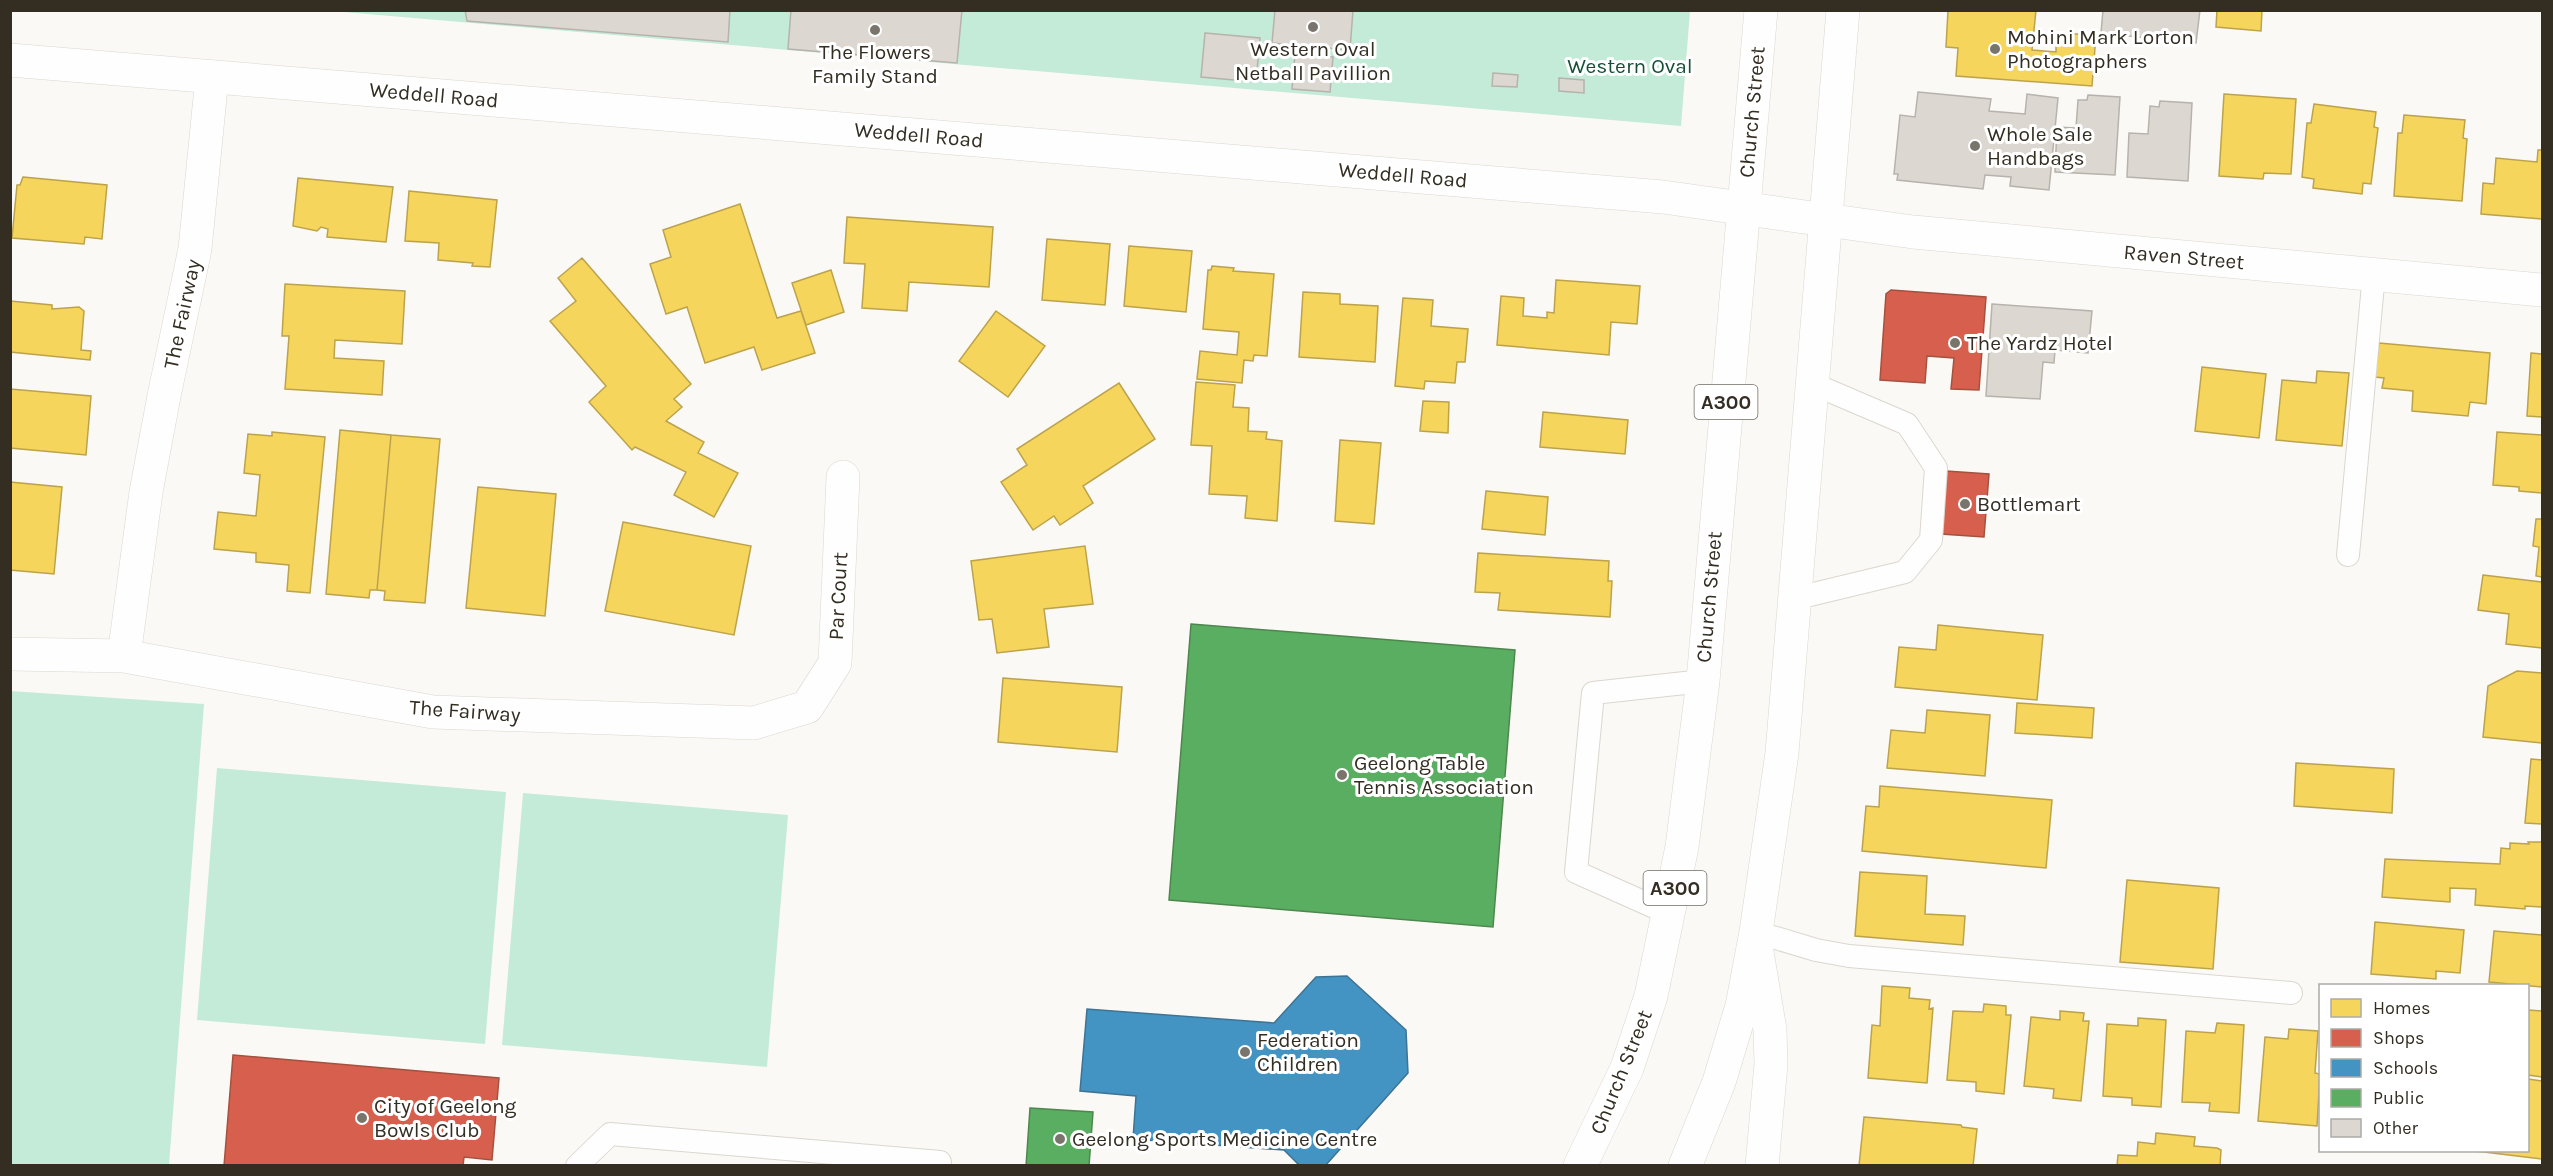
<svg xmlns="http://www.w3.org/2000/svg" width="2553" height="1176" font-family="Karla,sans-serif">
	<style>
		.green { fill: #c4ebd7 }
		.homes { fill: #f6d55c; stroke: #bca34b; stroke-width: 1.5 }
		.shops { fill: #d6604d; stroke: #a55140; stroke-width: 1.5 }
		.schools { fill: #4393c3; stroke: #3e7493; stroke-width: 1.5 }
		.public { fill: #5aae61; stroke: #4e874e; stroke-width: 1.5 }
		.building { fill: #dcd8d1; stroke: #b6b2ac; stroke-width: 1.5 }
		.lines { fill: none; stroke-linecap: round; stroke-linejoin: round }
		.service-casing { stroke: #dbd7cf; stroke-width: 24 }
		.minor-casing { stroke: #dbd7cf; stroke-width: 34 }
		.tertiary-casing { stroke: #dbd7cf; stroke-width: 34 }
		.trunk-casing { stroke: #dbd7cf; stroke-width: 34 }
		.service { stroke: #fefefe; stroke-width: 22 }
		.minor { stroke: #fefefe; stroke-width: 33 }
		.tertiary { stroke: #fefefe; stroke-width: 33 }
		.trunk { stroke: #fefefe; stroke-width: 33 }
		.poi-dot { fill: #79746c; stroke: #fff; stroke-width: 2 }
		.labels { text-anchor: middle; stroke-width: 6; stroke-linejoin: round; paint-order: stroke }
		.shield { fill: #fff; stroke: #706c64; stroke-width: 1.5 }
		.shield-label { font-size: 20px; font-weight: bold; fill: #332d22 }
		.poi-label { font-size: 21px; fill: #332d22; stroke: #fff; text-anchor: start }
		.park-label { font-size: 21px; fill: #154f38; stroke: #fff }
		.street-label { font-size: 21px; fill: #332d22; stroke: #fff }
	</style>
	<rect width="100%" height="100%" fill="#fbf9f6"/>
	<path class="green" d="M332,11H1690L1681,126Z
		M10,691L204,704L169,1165H11Z
		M217,768L506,792L485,1044L197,1020Z
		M523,793L788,815L767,1067L502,1045Z"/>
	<path class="homes" d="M1948,10H2036L2032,50L2056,52V33L2096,35L2092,86L1956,76L1958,48L1946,47Z
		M2217,10H2262L2261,31L2216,27Z
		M2224,94L2296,99L2291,174L2264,173L2263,179L2219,176Z
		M2314,104L2376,112L2374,127L2378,128L2371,184L2363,183L2362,194L2313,188L2314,179L2302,177L2307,123H2311Z
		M2404,115L2465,120L2463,138L2467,139L2462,201L2394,196L2398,133H2402Z
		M2538,150H2542V219L2481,214L2483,183L2494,184L2496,158L2537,162Z
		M23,177L107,185L102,239L85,237L84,244L12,238L17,185H20Z
		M298,178L393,187L386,242L327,237L328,229L321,227L317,231L293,226Z
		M409,191L497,200L490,267L472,266L473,263L438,260L439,243L405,241Z
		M740,204L777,318L801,311L815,353L762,370L754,347L705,363L687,307L666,314L650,264L671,257L663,230Z
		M847,217L993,227L989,287L909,282L907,311L862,308L865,264L844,263Z
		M1047,239L1110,244L1105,305L1042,300Z
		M1129,246L1192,251L1186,312L1124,306Z
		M582,258L691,384L674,399L682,407L666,421L704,442L698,453L738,473L714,517L674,495L686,472L635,447L632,450L589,402L606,386L550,321L576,301L558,278Z
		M1212,266L1234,268L1233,271L1274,274L1267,356L1254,355L1253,361L1244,360L1242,383L1197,379L1200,351L1237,355L1239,332L1203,329L1208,270H1211Z
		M831,270L844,312L806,325L792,283Z
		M1556,280L1640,286L1637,324L1611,322L1609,355L1497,345L1501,296L1524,298L1523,316L1547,318V312L1554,313Z
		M285,284L405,291L402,344L335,340L334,358L384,361L382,395L285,389L289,336H282Z
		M1303,292L1340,294V304L1378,306L1375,362L1299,357Z
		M1403,298L1433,300L1431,326L1468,329L1465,362H1457L1455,383L1425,381L1424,389L1395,386Z
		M10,301L52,305V309L79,307L84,311L81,350L91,351L90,360L10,352Z
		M996,311L1045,346L1008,397L959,361Z
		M2379,343L2490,353L2486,404L2470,402L2468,416L2412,411L2413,391L2382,388L2384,378L2375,377Z
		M2531,353L2542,354V417L2527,416Z
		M2202,367L2266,374L2259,438L2195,431Z
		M2317,371L2349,373L2342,446L2276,440L2282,380L2316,383Z
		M1196,382L1235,385L1233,407L1249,408L1248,431L1267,432L1266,439L1282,441L1277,521L1245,518L1247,496L1209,494L1212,446L1191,445Z
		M1119,383L1155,439L1083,486L1093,503L1060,525L1054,516L1033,530L1001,482L1027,465L1017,449Z
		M10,389L91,396L86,455L10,448Z
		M1423,401L1449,402L1448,433L1420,431Z
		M1543,412L1628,420L1625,454L1540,447Z
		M340,430L391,435L377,590H370L369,598L326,594Z
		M272,432L325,437L310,593L287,591L289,565L256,562V553L214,549L218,512L256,516L260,475L244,473L248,434L272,436Z
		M2497,432L2542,435V493L2519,491V487L2493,485Z
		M391,435L440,439L425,603L384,600L385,591L377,590Z
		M1340,440L1381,443L1374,524L1335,521Z
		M10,482L62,487L54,574L10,570Z
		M478,487L556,494L545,616L466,608Z
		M1486,491L1548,497L1545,535L1482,529Z
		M2536,519H2542V577L2536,576L2539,547L2533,546Z
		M623,522L751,546L734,635L605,611Z
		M1085,546L1093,604L1044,609L1049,647L997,653L992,619L979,620L971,561Z
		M1478,553L1609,561L1608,581H1612L1610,617L1498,610L1500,593L1475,592Z
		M2483,575L2542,582V648L2506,644L2509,614L2478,610Z
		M1938,625L2043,635L2037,700L1895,687L1899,647L1936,650Z
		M2517,671L2542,673V743L2483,737L2488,686Z
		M1003,678L1122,687L1117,752L998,742Z
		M2017,703L2094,708L2092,738L2015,733Z
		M1927,710L1990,715L1985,776L1887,768L1891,730L1925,733Z
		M2531,759L2542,760V824L2525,823Z
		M2296,763L2394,769L2392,813L2294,806Z
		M1880,786L2052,800L2046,868L1862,851L1866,806L1879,807Z
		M2528,842H2542V907L2525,906V909L2475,905L2476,889L2450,888V902L2382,897L2385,859L2500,864L2501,848L2510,849V843L2529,844Z
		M1860,872L1927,876L1925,914L1965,916L1963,945L1855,936Z
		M2127,880L2219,888L2213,969L2120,962Z
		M2375,922L2464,930L2460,973L2436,971V979L2371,974Z
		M2494,931L2542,935V987L2489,982Z
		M1882,986L1910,988L1909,998L1930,1000L1929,1009L1933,1008L1927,1083L1868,1078L1872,1025L1880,1026Z
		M1984,1004L2006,1006V1015H2011L2004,1094L1976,1091V1082L1947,1080L1953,1011L1983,1012Z
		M2528,1010L2542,1011V1077L2528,1075Z
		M2060,1011L2084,1013L2083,1021H2089L2081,1101L2053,1098L2054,1089L2024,1086L2031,1017L2060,1020Z
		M2138,1018L2166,1020L2161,1107L2132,1105V1098L2103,1096L2107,1024L2138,1026Z
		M2217,1023L2244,1025L2239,1113L2209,1111L2210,1103L2182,1102L2186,1031L2215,1033Z
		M2289,1029L2318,1031L2315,1073L2320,1074L2317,1126L2258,1121L2265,1037L2288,1039Z
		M2528,1079L2542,1081V1159L2467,1150H2528Z
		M1864,1117L1961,1125L1962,1127L1977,1129L1973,1166H1859Z
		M2156,1133L2195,1137L2194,1146L2217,1148L2221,1150L2220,1166H2117L2118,1155L2137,1156L2138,1142L2155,1144Z"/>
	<path class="shops" d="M1891,290L1986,297L1979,390L1951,389L1954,358L1927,356L1925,383L1880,380L1886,294Z
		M1946,471L1989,474L1984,537L1941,534Z
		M233,1055L499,1078L492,1160L464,1157L463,1166H224Z"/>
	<path class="schools" d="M1347,976L1406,1030L1408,1073L1325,1166H1300L1284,1150L1133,1139L1136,1096L1080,1091L1087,1009L1274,1023L1316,977Z"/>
	<path class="public" d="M1191,624L1515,650L1493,927L1169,900Z
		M1030,1108L1093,1112L1089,1166H1026Z"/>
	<path class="building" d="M465,10H730L728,42L467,21Z
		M791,10H962L957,63L788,49Z
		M1275,10H1353L1350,50L1272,43Z
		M2103,10H2200L2196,43L2101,33Z
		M1205,33L1260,38L1256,82L1201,77Z
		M1295,54L1333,57L1330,92L1292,89Z
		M1493,73L1518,75L1517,87L1492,86Z
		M1559,78L1584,80V93L1559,91Z
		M1918,92L1991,99L1989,111L2025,114L2027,94L2058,98L2049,190L2010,186L2011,177L1985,175L1983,189L1897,180L1898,174H1894L1900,115L1915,117Z
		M2088,95L2120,97L2115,175L2055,172L2057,127L2076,128L2078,100H2087Z
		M2160,101L2192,103L2188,181L2127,177L2129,133L2148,134L2150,106L2159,107Z
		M1992,304L2092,311L2088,353L2055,350L2054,363L2043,362L2040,399L1986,396Z"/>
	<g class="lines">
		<defs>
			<path id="service" d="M2348,555L2374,274
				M1793,599L1905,572L1931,540L1936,468L1907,424L1811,383
				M1670,914L1576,872L1593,693L1703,681
				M1756,932L1816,950L1849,956L2291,993
				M577,1166L610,1134L940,1162"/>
			<path id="minor" d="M1826,220L1913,232L2542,290
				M10,654L124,656L433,712L754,723L807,707L835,663L843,477
				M124,656L146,492L164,396L195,249L212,77"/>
			<path id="tertiary" d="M10,60L1663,197L1826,220
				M1755,940L1770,1030L1771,1064L1762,1166"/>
			<path id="trunk" d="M1580,1166L1627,1068L1651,996L1682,847L1703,681L1761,10
				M1685,1166L1719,1082L1742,1006L1756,932L1782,753L1843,10"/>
		</defs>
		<use href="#service" class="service-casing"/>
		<use href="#minor" class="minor-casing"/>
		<use href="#tertiary" class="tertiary-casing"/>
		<use href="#trunk" class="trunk-casing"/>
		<use href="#service" class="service"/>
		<use href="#minor" class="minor"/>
		<use href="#tertiary" class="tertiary"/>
		<use href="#trunk" class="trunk"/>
	</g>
	<g class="poi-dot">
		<circle cx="1313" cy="27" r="6"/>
		<circle cx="875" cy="30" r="6"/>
		<circle cx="1995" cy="49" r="6"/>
		<circle cx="1975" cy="146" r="6"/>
		<circle cx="1955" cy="343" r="6"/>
		<circle cx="1965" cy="504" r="6"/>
		<circle cx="1342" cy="775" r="6"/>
		<circle cx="1245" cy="1052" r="6"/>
		<circle cx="362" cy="1118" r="6"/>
		<circle cx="1060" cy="1139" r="6"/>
	</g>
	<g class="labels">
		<g class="shield">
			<rect x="1694.5" y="385" width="63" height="34" rx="4.5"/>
			<rect x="1643.5" y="871" width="63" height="34" rx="4.5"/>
		</g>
		<g class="shield-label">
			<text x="1726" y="409">A300</text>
			<text x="1675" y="895">A300</text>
		</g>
		<g class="poi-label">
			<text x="2007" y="44">Mohini Mark Lorton<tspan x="2007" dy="24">Photographers</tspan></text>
			<text x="1313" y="56" text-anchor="middle">Western Oval<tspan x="1313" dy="24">Netball Pavillion</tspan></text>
			<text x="875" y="59" text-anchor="middle">The Flowers<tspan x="875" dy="24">Family Stand</tspan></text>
			<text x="1987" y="141">Whole Sale<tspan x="1987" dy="24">Handbags</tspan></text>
			<text x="1967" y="350">The Yardz Hotel</text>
			<text x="1977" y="511">Bottlemart</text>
			<text x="1354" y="770">Geelong Table<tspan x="1354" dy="24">Tennis Association</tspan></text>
			<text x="1257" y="1047">Federation<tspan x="1257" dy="24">Children</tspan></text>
			<text x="374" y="1113">City of Geelong<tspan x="374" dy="24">Bowls Club</tspan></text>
			<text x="1072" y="1146">Geelong Sports Medicine Centre</text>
		</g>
		<g class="park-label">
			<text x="1630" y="73">Western Oval</text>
		</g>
		<g class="street-label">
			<text transform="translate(434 95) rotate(5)" y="7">Weddell Road</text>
			<text transform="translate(1752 112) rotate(-85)" y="7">Church Street</text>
			<text transform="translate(919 135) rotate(5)" y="7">Weddell Road</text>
			<text transform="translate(1403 175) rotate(5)" y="7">Weddell Road</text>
			<text transform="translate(2184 257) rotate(5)" y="7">Raven Street</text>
			<text transform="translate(182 314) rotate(-78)" y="7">The Fairway</text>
			<text transform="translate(838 596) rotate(-87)" y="7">Par Court</text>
			<text transform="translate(1709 597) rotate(-85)" y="7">Church Street</text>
			<text transform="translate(465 711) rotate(4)" y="7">The Fairway</text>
			<text transform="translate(1621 1072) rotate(-68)" y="7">Church Street</text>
		</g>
	</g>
	<rect width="2553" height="1176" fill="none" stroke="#332d22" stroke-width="24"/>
	<rect x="2319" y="984" width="210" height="168" fill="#ffffff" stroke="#adaba7" stroke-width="1.5"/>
	<rect x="2331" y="999" width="30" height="18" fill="#f6d55c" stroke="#adaba7" stroke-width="1.5"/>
	<text x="2373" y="1014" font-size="18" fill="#332d22">Homes</text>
	<rect x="2331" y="1029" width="30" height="18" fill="#d6604d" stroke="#adaba7" stroke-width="1.5"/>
	<text x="2373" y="1044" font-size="18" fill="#332d22">Shops</text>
	<rect x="2331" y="1059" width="30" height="18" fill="#4393c3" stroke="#adaba7" stroke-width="1.5"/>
	<text x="2373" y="1074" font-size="18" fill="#332d22">Schools</text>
	<rect x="2331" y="1089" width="30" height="18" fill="#5aae61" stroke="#adaba7" stroke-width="1.5"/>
	<text x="2373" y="1104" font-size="18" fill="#332d22">Public</text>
	<rect x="2331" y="1119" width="30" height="18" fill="#dcd8d1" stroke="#adaba7" stroke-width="1.5"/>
	<text x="2373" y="1134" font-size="18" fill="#332d22">Other</text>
</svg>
